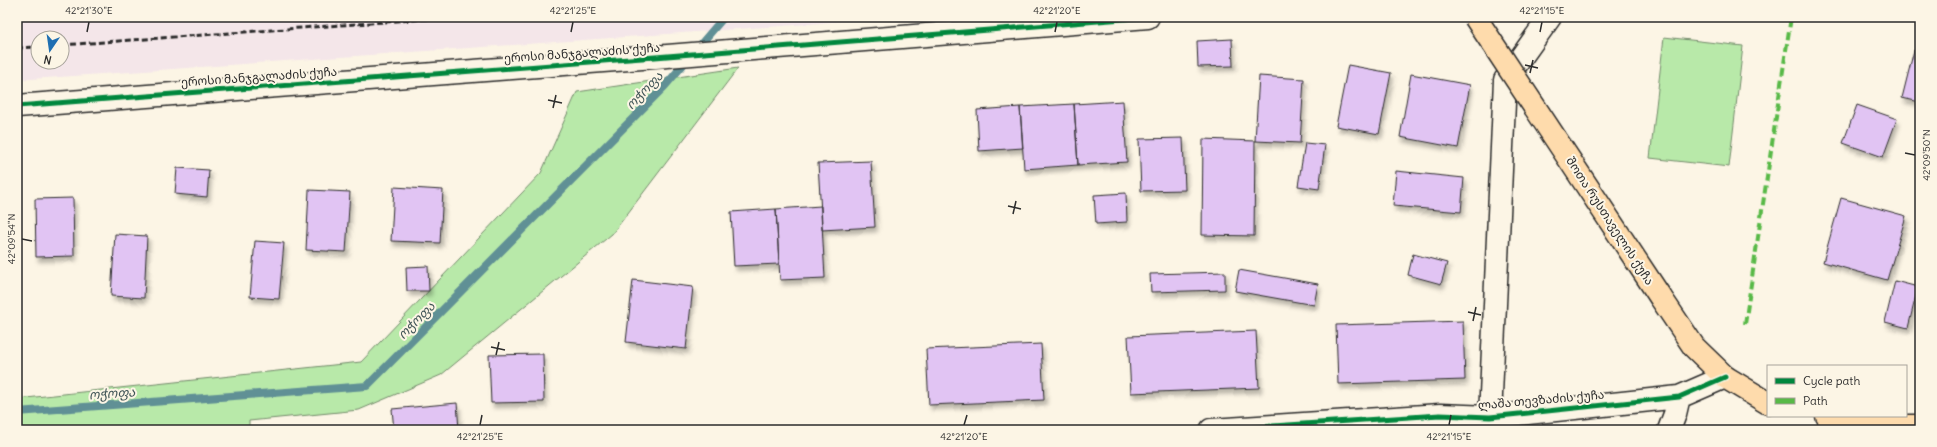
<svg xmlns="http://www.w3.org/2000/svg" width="1937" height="447" font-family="Delius,'Noto Sans Georgian',sans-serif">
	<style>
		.built { fill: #f4e6e9; fill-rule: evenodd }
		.green { fill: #b8e9a9; stroke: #728a6a }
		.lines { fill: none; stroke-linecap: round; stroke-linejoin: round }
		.stream { stroke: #609095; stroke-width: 8 }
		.building { fill: #e1c4f3; stroke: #2b2b2b; filter: url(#shadow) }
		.minor-casing { stroke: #2b2b2b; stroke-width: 25 }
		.major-casing { stroke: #2b2b2b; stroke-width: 25 }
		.minor { stroke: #fcf5e5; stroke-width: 22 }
		.major { stroke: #fedbac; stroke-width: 22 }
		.rail { stroke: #2b2b2b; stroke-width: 3; stroke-dasharray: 6 3; stroke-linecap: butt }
		.major-bridge-casing { stroke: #2b2b2b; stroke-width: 25; stroke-linecap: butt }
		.major-bridge { stroke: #fedbac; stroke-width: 22 }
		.quiet { stroke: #58b947; stroke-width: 4; stroke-dasharray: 8 4; stroke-linecap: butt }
		.cycleway-casing { stroke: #fcf5e5; stroke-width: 8 }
		.cycleway { stroke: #00873e; stroke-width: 5 }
		.ticks { fill: none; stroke: #2b2b2b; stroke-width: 1.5 }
		.labels { text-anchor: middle; stroke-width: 4; stroke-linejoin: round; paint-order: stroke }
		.street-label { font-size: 12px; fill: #2b2b2b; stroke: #fcf5e5 }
		.water-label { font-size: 13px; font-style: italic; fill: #415557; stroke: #fcf5e5 }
		.neatline { fill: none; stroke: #2b2b2b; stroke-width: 1.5 }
		.ticks-label { font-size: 10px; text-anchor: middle; fill: #2b2b2b }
	</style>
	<defs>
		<filter id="shadow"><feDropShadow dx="2.5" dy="4.5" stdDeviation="2" flood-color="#0004"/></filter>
	</defs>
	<rect width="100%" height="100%" fill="#fcf5e5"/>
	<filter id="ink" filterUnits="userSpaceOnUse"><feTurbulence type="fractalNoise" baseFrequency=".025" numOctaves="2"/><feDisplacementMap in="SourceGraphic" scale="8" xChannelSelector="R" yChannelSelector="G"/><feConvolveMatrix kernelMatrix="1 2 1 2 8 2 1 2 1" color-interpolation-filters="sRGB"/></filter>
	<g filter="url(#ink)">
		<path class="built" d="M17,17H889L809,24L17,80ZM38,38H62V62H38Z"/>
		<path class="green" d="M1664,37L1743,46L1729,167L1650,158Z
			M738,68L612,234L441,375L359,410L249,421V430H17V399L361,362L541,173L577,92Z"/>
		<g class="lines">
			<path class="stream" d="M17,412L367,386L665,86L724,17"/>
		</g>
		<path class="building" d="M1232,39L1233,66L1198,67L1197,41Z
			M1914,50L1920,52V102L1902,98Z
			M1348,65L1391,73L1379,134L1336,126Z
			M1411,74L1470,85L1458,148L1400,137Z
			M1259,76L1304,79L1300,143L1255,141Z
			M1123,101L1127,162L1078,165L1074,104Z
			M1074,104L1078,165L1024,169L1020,107Z
			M1857,105L1897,119L1883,157L1843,143Z
			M1020,107L1023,148L979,151L977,110Z
			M1183,138L1185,190L1141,191L1139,139Z
			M1203,139L1255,141L1254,236L1202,235Z
			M1305,143L1325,145L1319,189L1298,186Z
			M871,161L875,227L822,230L818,163Z
			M177,168L209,170L207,197L175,194Z
			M1396,171L1464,178L1461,212L1393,206Z
			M394,187L443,190L440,243L391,241Z
			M309,190L350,192L346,252L306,250Z
			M1126,193L1127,222L1096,224L1094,195Z
			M73,198L74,256L36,257L35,199Z
			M1841,198L1906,216L1887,280L1823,262Z
			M821,206L825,278L780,280L776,209Z
			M776,209L779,264L734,266L731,212Z
			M115,234L147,236L144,298L111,296Z
			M255,241L284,243L279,299L250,297Z
			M1413,254L1447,263L1441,284L1408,275Z
			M428,266L429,291H407L406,267Z
			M1239,270L1318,284L1314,305L1235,291Z
			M1225,272V290L1151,292L1150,274Z
			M633,280L693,287L686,349L626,342Z
			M1895,281L1918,287L1908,328L1885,322Z
			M1463,321L1465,380L1338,384L1336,325Z
			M1256,331L1259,388L1131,393L1128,336Z
			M1041,344L1044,400L929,405L926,349Z
			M543,354L544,402L491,403L489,355Z
			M457,403L459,430H394L392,409Z"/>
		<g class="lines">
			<defs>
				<path id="minor" d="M17,106L655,57L1148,17
					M1490,417L1505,80L1550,17
					M1211,430L1440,415L1490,417L1679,397L1725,377
					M1669,430L1675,414L1679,397"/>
				<path id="major" d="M1661,298L1694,347L1725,377L1768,403
					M1827,416L1906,426H1920"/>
			</defs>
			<use href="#minor" class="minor-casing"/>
			<use href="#major" class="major-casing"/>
			<use href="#minor" class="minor"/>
			<use href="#major" class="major"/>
			<path class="rail" d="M62,45L454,17
				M17,48L38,47"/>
			<defs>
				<path id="major-bridge" d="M1475,17L1661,298"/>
			</defs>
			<use href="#major-bridge" class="major-bridge-casing"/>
			<use href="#major-bridge" class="major-bridge"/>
			<path class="quiet" d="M1745,324L1791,17"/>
			<defs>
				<path id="cycleway" d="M17,106L655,57L1148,17
					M1211,430L1440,415L1490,417L1679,397L1725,377"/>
			</defs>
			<use href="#cycleway" class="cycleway-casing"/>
			<use href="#cycleway" class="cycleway"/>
		</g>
	</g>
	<path class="ticks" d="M87,32L89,22M571,32L573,22M1055,32L1057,22M1540,32L1542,22M1525,65L1538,68M1530,73L1533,60M548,100L562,103M553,108L556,95M1905,153L1915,155M1008,206L1021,209M1013,214L1016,201M22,239L32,241M1468,312L1481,315M1473,321L1476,307M491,347L505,350M496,355L499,342M480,425L482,415M964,425L967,415M1449,425L1451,415"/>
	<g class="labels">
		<g class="street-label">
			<text transform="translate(582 53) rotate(-4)" y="4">ეროსი მანჯგალაძის ქუჩა</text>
			<text transform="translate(259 77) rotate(-4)" y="4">ეროსი მანჯგალაძის ქუჩა</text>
			<text transform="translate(1610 221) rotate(57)" y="4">შოთა რუსთაველის ქუჩა</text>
			<text transform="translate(1541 400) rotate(-5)" y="4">ლაშა თევზაძის ქუჩა</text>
		</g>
		<g class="water-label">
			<text transform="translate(644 90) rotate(-46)" y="5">ოჭოფა</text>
			<text transform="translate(416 320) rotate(-45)" y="5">ოჭოფა</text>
			<text transform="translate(112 393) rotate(-4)" y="5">ოჭოფა</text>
		</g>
	</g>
	<rect width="1937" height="447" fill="none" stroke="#fcf5e5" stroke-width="44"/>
	<rect x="1767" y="365" width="140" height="52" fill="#fcf5e5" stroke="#a8a49b"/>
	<rect x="1775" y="378" width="20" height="6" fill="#00873e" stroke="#a8a49b"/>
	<text x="1803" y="385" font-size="12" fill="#2b2b2b">Cycle path</text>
	<rect x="1775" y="398" width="20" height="6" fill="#58b947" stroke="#a8a49b"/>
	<text x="1803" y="405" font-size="12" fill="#2b2b2b">Path</text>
	<g transform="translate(50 50) rotate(193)"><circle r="19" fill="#fcf5e5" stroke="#a8a49b"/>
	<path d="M0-3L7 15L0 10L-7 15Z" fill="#1f6fb2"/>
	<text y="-6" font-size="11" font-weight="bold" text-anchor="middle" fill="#2b2b2b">N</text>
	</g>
	<rect x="22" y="22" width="1893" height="403" class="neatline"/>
	<g class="ticks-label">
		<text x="89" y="14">42°21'30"E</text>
		<text x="573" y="14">42°21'25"E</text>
		<text x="1057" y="14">42°21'20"E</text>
		<text x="1542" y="14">42°21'15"E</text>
		<text transform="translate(1926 155) rotate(-90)" y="4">42°09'50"N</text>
		<text transform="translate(11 239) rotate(-90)" y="4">42°09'54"N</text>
		<text x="480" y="440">42°21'25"E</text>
		<text x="964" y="440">42°21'20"E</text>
		<text x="1449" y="440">42°21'15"E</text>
	</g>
</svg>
